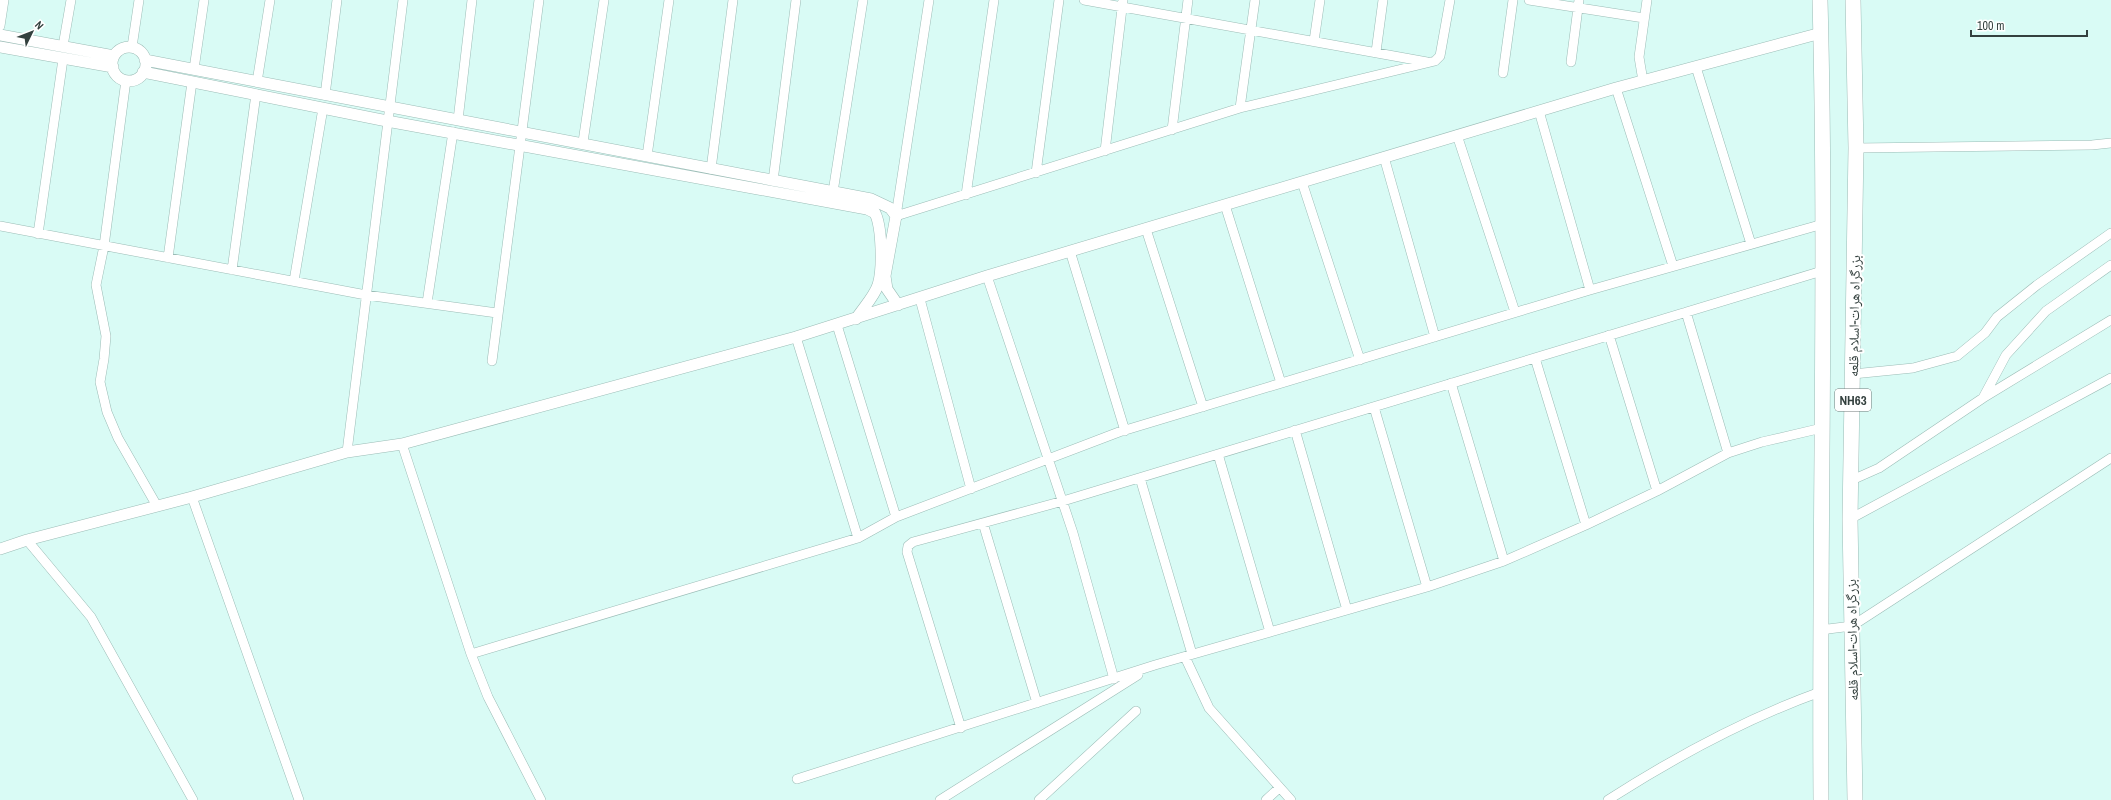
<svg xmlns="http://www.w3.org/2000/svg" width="2111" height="800" font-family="'Archivo Narrow','Noto Naskh Arabic',sans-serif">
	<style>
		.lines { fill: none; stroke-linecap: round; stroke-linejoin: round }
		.minor-casing { stroke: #9bbcb6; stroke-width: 10 }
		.tertiary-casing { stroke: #9bbcb6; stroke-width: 12 }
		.trunk-casing { stroke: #9bbcb6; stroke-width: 16 }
		.minor { stroke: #fff; stroke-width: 9 }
		.tertiary { stroke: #fff; stroke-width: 11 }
		.trunk { stroke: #fff; stroke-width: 15 }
		.labels { text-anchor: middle; stroke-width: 4; stroke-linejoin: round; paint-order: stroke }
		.shield { fill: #fff; stroke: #707978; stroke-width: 1 }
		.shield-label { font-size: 13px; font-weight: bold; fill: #33403e }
		.street-label { font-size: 14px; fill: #33403e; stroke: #fff }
	</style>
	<rect width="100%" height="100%" fill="#d9fbf5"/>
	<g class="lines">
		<defs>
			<path id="minor" d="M929,0L896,216L1240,108L1435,61L1440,56L1450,0
				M1084,0L1427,62
				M1529,0L1644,18
				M0,26L4,0
				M1314,41L1320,0
				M63,46L71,0
				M132,47L139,0
				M1376,52L1383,0
				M1571,62L1579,0
				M1696,67L1751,244
				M194,69L204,0
				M1503,73L1513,0
				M126,80L104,246L96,285L106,336L104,359L100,382L107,412L118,438L157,506
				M1643,81L1639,57L1647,0
				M257,82L270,0
				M1616,88L1673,266
				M325,95L337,0
				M1240,108L1255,0
				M1539,111L1590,290
				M458,120L472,0
				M1172,130L1188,0
				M1457,135L1515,312
				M583,142L604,0
				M1856,148L2092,145L2111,143
				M1105,151L1123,0
				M647,156L669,0
				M1384,157L1435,337
				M711,169L733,0
				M1036,173L1059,0
				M773,181L796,0
				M1302,182L1360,360
				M833,192L863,0
				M966,195L994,0
				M1225,205L1281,383
				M0,226L366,295L497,313
				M1146,229L1203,407
				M38,234L63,59
				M1070,251L1125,431
				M168,258L192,82
				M232,270L256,94
				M987,276L1073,533L1114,679
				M294,281L323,108
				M920,299L971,489
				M427,303L453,132
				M1686,312L1728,453
				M837,325L896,517
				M1609,335L1657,491
				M796,337L858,538
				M1535,358L1586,525
				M492,361L539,0
				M1853,374L1913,368L1957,356L1985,333L1997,317L2037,285L2111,233
				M1451,383L1504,561
				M1984,396L2006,355L2046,311L2111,265
				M1374,407L1427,587
				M1295,430L1347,610
				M402,444L471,654L488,697L541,800
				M347,452L403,0
				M1218,454L1270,632
				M1140,478L1192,654
				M1852,480L1879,468L1983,398L2111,320
				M192,497L299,800
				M1850,519L2111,378
				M983,523L1037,703
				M27,540L91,617L193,800
				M1820,630L1852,626L2111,458
				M471,654L858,538L896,517L1119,432L1590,290L1823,224
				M1185,657L1209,708L1291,800
				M961,728L907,552L908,546L913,542L1063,501L1822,271
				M797,779L1155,665L1427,587L1504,561L1586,525L1657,491L1728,453L1762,442L1822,428
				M940,800L1138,675
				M1039,800L1136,711
				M1266,800L1279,788
				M1608,800C1675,757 1745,719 1820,692"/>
			<path id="tertiary" d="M0,35L114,56
				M0,47L113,67
				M112 64a17 17 0 1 1 34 0a17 17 0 1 1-34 0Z
				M145,60L871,199L890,208L896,216L885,276L887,289L898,305
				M143,72L387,121L867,209L875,213C882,227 883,270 878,285C874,297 863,308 856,319
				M0,549L27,540L192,497L347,452L402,444L796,337L987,276L1539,111L1616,88L1821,33"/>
			<path id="trunk" d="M1820,0C1827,267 1819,533 1821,800
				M1853,0L1856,148L1850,519L1855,800"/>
		</defs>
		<use href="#minor" class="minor-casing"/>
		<use href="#tertiary" class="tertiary-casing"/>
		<use href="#trunk" class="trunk-casing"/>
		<use href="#minor" class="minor"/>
		<use href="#tertiary" class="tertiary"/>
		<use href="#trunk" class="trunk"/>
	</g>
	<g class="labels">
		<rect class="shield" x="1835" y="389" width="36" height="22" rx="3"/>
		<g class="shield-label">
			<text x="1853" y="405">NH63</text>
		</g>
		<g class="street-label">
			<text transform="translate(1854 316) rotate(-89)" y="5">بزرگراه هرات-اسلام قلعه</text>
			<text transform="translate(1852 640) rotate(-91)" y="5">بزرگراه هرات-اسلام قلعه</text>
		</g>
	</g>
	<g transform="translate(32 32) rotate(47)" stroke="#ffffff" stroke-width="3" paint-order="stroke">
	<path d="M0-3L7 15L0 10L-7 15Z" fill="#33403e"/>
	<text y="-6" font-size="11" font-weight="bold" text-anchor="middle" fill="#33403e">N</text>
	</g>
	<path d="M1971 30v6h116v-6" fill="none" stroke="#33403e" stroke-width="2"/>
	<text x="1977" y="30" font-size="12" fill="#33403e" stroke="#ffffff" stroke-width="3" paint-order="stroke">100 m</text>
</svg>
